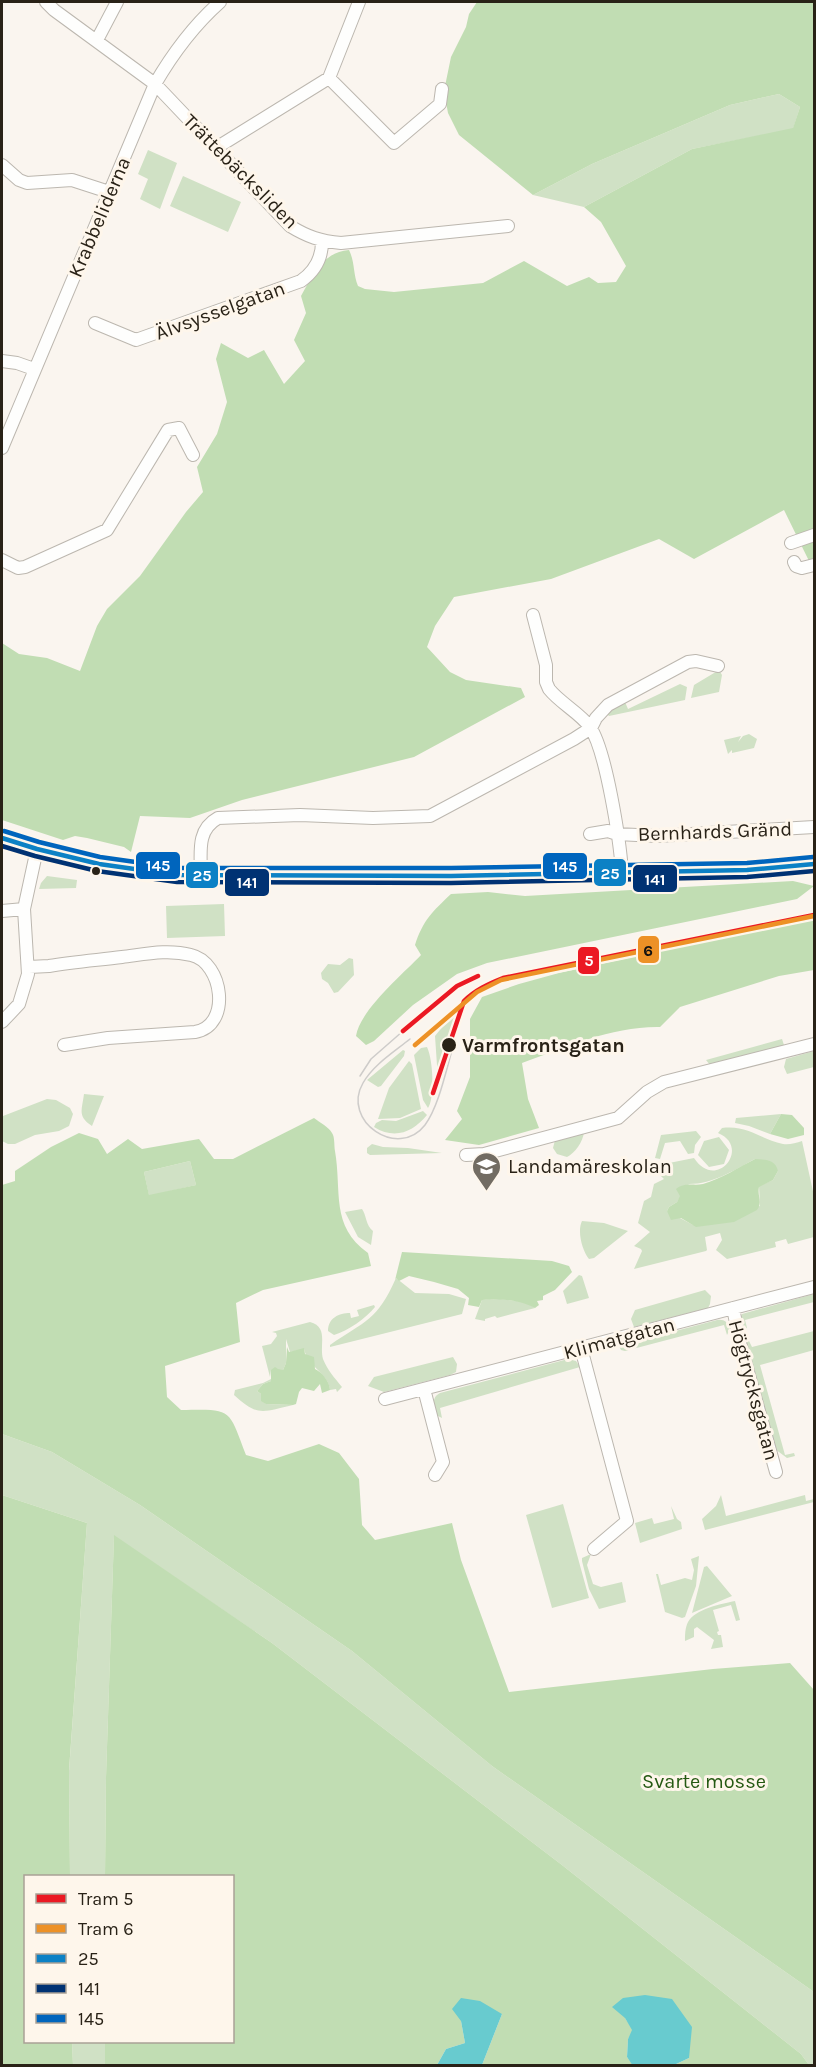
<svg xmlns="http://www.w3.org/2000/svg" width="816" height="2067" font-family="Karla,sans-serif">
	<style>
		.green { fill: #d0e1c5; fill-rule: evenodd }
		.forest { fill: #c1ddb3; fill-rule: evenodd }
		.water { fill: #68cbcf }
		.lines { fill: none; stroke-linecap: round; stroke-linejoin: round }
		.street-casing { stroke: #bcb7af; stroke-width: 14 }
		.secondary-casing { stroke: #bcb7af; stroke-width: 20 }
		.street { stroke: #fefefd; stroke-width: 12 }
		.secondary { stroke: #fefefd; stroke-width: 18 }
		.tram { stroke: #ceccca; stroke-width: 1.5 }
		.bus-1-casing { stroke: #fef6eb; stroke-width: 9 }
		.bus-2-casing { stroke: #fef6eb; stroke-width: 9 }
		.bus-3-casing { stroke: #fef6eb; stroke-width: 9 }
		.bus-1 { stroke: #0c81c5; stroke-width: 4.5 }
		.bus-2 { stroke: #003273; stroke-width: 4.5 }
		.bus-3 { stroke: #0065bd; stroke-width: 4.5 }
		.tram-1-casing { stroke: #fef6eb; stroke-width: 9 }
		.tram-2-casing { stroke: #fef6eb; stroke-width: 9 }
		.tram-1 { stroke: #eb1923; stroke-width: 4.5 }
		.tram-2 { stroke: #ed9126; stroke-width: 4.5 }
		.bus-dot { fill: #292217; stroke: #fef6eb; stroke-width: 2 }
		.labels { text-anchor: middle; stroke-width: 6; stroke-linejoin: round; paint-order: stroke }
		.street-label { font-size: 20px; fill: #292217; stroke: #fef6eb }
		.stop-label { font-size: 20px; font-weight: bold; fill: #292217; stroke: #fef6eb; text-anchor: start }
		.poi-label { font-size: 20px; fill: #292217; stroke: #fef6eb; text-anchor: start }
		.park-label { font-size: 20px; fill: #255912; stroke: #fef6eb }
		.line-badge { stroke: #fef6eb; stroke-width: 2 }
		.badge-label { font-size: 16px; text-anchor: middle; font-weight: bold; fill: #fff }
		.pale-badge-label { font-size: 16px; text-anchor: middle; font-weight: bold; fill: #111 }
	</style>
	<rect width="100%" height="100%" fill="#faf5ef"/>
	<path class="green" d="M779,94L800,107L793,129L692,149L584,207L533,195L592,164L730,105Z
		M148,150L177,163L160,209L140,199L148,179L138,174Z
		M183,176L241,202L228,232L170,206Z
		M719,670L722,675L719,692L691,698L694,685Z
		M680,684L687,687L685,700L609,716L607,714L615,706L625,702L628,709Z
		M749,734L757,739L754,748L732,753V750L728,754L724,740L741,736L738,742L743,736Z
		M47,876L77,880L76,888L39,889L41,883Z
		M224,904L225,936L167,938L166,906Z
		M349,958L353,959L354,975L338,992L334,993L328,983L322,979L321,973L328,964L340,965Z
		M461,1006L463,1007L439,1080H438L435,1036L451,1016Z
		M782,1039L784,1045L781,1046L710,1065L706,1060Z
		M427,1047C433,1059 435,1098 428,1108L423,1100L414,1055L421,1048Z
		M403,1050L405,1051L404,1056L381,1086L378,1087L367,1080Z
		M814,1051V1067L787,1074L784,1067L786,1059Z
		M409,1061L412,1064L421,1109L400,1118L378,1119L389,1088Z
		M84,1094L104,1096L92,1126C77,1116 82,1110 84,1094Z
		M47,1099L56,1100L70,1108L73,1114L69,1126L59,1131L35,1135L15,1144H8L2,1141L3,1116Z
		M423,1111L427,1115C413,1132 395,1140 374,1127L376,1123L382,1120L396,1121Z
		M781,1114L770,1134L749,1126L735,1123L736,1118Z
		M722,1128C749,1125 759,1139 783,1144C789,1145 796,1143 802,1141L814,1196V1237L788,1244L786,1239L775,1242L776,1247L727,1259L716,1250L722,1240L720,1233L705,1237L707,1250L706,1251L634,1269L642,1251L641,1249L634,1246L650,1232L638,1223L644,1201L651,1197L654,1184L664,1179L657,1172L659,1165L694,1158C716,1192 752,1147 718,1133ZM755,1159L778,1171L773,1180L759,1186L760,1206L693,1225L667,1211L669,1207L677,1202L689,1184C713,1184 734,1170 755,1159Z
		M696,1131L701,1137L695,1145L694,1153L688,1154L680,1141L665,1143L660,1159L655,1158L661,1135Z
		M584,1132C583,1142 575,1153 567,1157L557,1154L553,1148L555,1140Z
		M719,1137L729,1150L724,1164L709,1167L698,1155L704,1141Z
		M372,1144L383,1147L408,1148L442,1153L370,1155L367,1153V1148Z
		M190,1161L196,1185L149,1196L144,1172Z
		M362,1209C366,1214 366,1226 373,1231L371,1245L358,1237L345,1212Z
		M582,1221L604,1223L628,1231L594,1258L589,1259C582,1250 577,1231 582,1221Z
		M579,1275L582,1276L589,1298L567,1304L563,1291Z
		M396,1278L415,1293L449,1294L466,1299L462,1314L330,1347V1345C366,1320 377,1321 396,1278Z
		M705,1290L711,1296L710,1304L708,1308L634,1327L631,1319L635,1310Z
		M814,1294V1302L745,1320L747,1328L743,1329L739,1321L742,1314L749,1312Z
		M500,1299L525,1302L535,1308L497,1318L495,1316L485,1319V1321L475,1319L482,1300Z
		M374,1305L375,1307C366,1318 348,1331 334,1335L328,1331C328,1318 339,1313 350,1313L351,1318L359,1316L357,1310Z
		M717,1320C724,1319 728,1322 730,1329L727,1335L724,1325L625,1351L621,1350L619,1346Z
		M310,1322C329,1327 319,1345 323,1359C328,1371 334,1377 342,1387L337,1392L336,1389L330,1390C329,1374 308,1367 304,1349L290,1352L286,1339V1363L283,1370H271L270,1377L262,1346L271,1344L277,1336L276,1333L272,1332Z
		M814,1331V1350L760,1365L785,1455L794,1453L795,1456L787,1458L771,1446L745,1341L748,1339L752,1347Z
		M453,1357L457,1364L456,1372L450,1375L384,1392L368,1386L374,1377Z
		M568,1359L576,1361L580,1367L440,1408L442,1418L438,1416C434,1409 430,1398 440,1393Z
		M271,1379V1381L263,1384L257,1391L261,1394L266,1404L293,1405C262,1412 258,1417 234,1395L235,1390L263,1383Z
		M2,1434L52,1452L140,1505L352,1651L492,1766L814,1992V2065H809L801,2054L562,1865L272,1643L114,1536L106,1777L105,1876H70L69,1771L87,1523L2,1495Z
		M721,1495L726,1516L805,1495L806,1501L814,1499V1502L705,1530L702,1519L716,1506Z
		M563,1504L589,1598L552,1608L526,1515Z
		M671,1506L677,1519L681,1522L682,1529L640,1543L635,1523L652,1518L654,1524L674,1519Z
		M591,1554L587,1565L593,1584L601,1587L622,1582L626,1602L599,1609L589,1589L582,1561V1558Z
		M699,1556L696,1586L685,1617L682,1618L665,1612L656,1574H658L661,1585L685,1578L692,1580L694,1570L691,1559Z
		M707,1566L732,1596L692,1613L704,1567Z
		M735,1601L740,1620L736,1621L731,1605L713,1610L719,1631L717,1632L718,1635H721L723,1647L711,1649L714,1640L697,1627L694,1629V1637L685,1641C685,1635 685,1628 688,1622C695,1609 721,1604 735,1601Z
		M72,2042H105V2065H73Z"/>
	<path class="forest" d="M477,2H814V561L810,563L784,510L694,559L659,539L551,579L454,597L435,626L427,647L450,672L466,680L521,688L525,697L414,757L242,800L190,818L140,816L131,852L124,847L87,838L75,836L63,840L2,820V643L19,654L47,658L80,671L97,626L107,609L140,576L186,512L203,492L197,467L217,434L227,402L216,359L221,343L248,358L264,350L284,384L305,361L294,340L306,313L301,296C313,275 323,252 349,250C355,262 353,274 358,286L365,289L394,292L483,283L524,261L567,286L589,277L598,283L616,282L626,266L601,222L584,207L692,149L793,128L800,107L779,94L730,105L592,164L533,195L459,135L448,113L444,91L451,57L466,27L469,14Z
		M793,881L814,886L797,899L487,963L457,974L413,1005L374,1041L366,1045L356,1036C360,1010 403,974 421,955L415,945C423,920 433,911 451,894L488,892L525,896Z
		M814,918V970L779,976L680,1007L660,1027C613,1026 566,1047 522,1063L528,1099L539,1128L479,1145L445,1140L462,1119L457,1111L470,1077V1019L482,997L519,984L559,973Z
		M781,1114L792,1115L804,1128V1135L788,1139L770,1134Z
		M314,1118C319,1122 329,1127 332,1133C335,1137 334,1146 335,1151C342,1191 330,1226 368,1253L371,1266L263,1290L236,1303L240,1342L165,1366L167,1397L181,1410C233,1409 228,1408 246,1455L268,1461L319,1444L339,1453L359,1479L362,1525L375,1540L452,1523L461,1560L509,1692L713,1669L790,1663L814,1690V1992L492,1766L352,1651L140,1505L52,1452L2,1434V1185L15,1181V1171L51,1147L79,1133L98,1139L107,1154L128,1139L142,1149L199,1139L214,1159H233ZM190,1161L196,1185L149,1195L144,1172Z
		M755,1159C766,1160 775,1159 778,1171L773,1180L759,1187C757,1196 763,1202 757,1210L734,1222L696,1227L681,1218L671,1220L667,1211L669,1207L677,1202L680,1196L676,1189C685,1182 694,1186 703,1184C721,1179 739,1167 755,1159Z
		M402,1252L552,1261L569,1266L572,1272L555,1290L543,1296V1300L537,1301L539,1305L535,1308C516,1299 503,1299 482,1300L479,1307L468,1305L469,1298L458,1289L434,1282L409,1276L399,1281L396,1278L395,1280Z
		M287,1347L289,1352L304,1348L305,1354L314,1357L315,1369C322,1372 330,1382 330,1390L322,1393L320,1384L314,1391L302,1388L299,1392L296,1404L293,1405L266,1404L261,1401V1394L257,1391L263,1384L271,1381V1370L275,1367L278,1369L283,1370L286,1363Z
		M2,1495L87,1523L69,1770L70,1876H26V2042H72L73,2065H2Z
		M114,1535L272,1643L562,1865L801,2054L809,2065H674L689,2058L625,2018L633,2030L628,2039L627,2057L633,2065H482L502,2014L461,2021L465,2043L446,2049L437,2065L105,2066V2042H232V1876H105L106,1777Z"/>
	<path class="water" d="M645,1995L672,1999L692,2027L689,2058L674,2065L633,2066L627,2057L628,2039L632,2030L625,2018L612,2007L623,1998Z
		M461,1998L480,2001L502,2014L482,2065H437L446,2049L465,2043L461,2021L452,2009Z"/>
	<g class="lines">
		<defs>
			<path id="street" d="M46,2L54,10L155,84L290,226C308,237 320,241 341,243L508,226
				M97,40L117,2
				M329,78L394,143L440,104L442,89
				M216,148L329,78L359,2
				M2,165L19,180L27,183L72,180L109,192
				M95,323L136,340L301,281C315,271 322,259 322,242
				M2,361L17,363L34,369
				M2,448L155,84C173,53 193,26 220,2
				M791,543L814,535
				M2,560L18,568L25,567L107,530L168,430L179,428L193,455
				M794,562L796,566L802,568L814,565
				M533,615L546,665V682L549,689C560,703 580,713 590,727C606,750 620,841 622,872
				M590,834L608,831L617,834L657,836L814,827
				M201,876C201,853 196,830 218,818L300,815L373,818L430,816L574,739L591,728L596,718L608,705L688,662L696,661L718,666
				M2,911L24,909
				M29,967L49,966C73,962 98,960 122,957C146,954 168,949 191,955C223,962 232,1026 195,1032L108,1038L64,1045
				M2,1022L19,1004L28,974L24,909L37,849
				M466,1155L484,1154L618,1118L647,1092L664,1082L814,1044
				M733,1308L740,1343L776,1472
				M581,1348L627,1521L594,1549
				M424,1389L443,1462L435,1475
				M385,1399L814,1287"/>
			<path id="secondary" d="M2,838L37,849L99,864L177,875L451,876L747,870L814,864"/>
		</defs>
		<use href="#street" class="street-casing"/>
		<use href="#secondary" class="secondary-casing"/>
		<use href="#street" class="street"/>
		<use href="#secondary" class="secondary"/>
		<path class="tram" d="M410,1039C394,1052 373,1065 363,1083C341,1121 398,1160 425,1125C439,1106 446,1070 453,1047
			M360,1076L371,1059L403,1031"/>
		<defs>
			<path id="bus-1" d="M2,838L37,849L99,864L177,875L451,876L747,870L814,864"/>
			<path id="bus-2" d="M2,846L35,856L97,871L177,882L451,883L747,877L814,871"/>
			<path id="bus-3" d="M4,831L39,842L100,857L178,868H451L747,863L813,857"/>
		</defs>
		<use href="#bus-1" class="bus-1-casing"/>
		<use href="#bus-2" class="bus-2-casing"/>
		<use href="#bus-3" class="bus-3-casing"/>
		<use href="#bus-1" class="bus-1"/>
		<use href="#bus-2" class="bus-2"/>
		<use href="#bus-3" class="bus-3"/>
		<defs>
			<path id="tram-1" d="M403,1031L457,986L478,976
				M433,1093L464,1001C475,990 488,984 503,978L814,915"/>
			<path id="tram-2" d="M415,1045L477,992L501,980L814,916"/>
		</defs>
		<use href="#tram-1" class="tram-1-casing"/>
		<use href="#tram-2" class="tram-2-casing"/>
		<use href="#tram-1" class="tram-1"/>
		<use href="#tram-2" class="tram-2"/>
	</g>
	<defs>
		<symbol id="school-pin" viewBox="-11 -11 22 30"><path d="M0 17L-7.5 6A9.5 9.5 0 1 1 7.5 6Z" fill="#726c63" stroke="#fef6eb"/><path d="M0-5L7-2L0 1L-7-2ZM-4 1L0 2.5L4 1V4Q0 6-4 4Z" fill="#fff"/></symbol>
	</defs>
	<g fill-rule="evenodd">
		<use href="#school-pin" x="470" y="1150" width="33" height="45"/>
	</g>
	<g class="bus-dot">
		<circle cx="96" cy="871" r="5"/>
		<circle cx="449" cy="1045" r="8"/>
	</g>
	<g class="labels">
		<g class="street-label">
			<text transform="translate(241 171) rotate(45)" y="7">Trättebäcksliden</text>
			<text transform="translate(99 217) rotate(-67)" y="7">Krabbeliderna</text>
			<text transform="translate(220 310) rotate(-20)" y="7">Älvsysselgatan</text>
			<text transform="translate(715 831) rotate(-2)" y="7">Bernhards Gränd</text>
			<text transform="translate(619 1338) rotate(-15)" y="7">Klimatgatan</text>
			<text transform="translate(754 1390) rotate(75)" y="7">Högtrycksgatan</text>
		</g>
		<g class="stop-label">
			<text x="462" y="1052">Varmfrontsgatan</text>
		</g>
		<g class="poi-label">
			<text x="508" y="1173">Landamäreskolan</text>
		</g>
		<g class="park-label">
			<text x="704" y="1788">Svarte mosse</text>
		</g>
	</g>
	<g class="line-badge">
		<rect x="135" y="851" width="46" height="29" rx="6" fill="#0065bd"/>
		<rect x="542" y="852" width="46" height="28" rx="6" fill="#0065bd"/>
		<rect x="593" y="858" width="34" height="29" rx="6" fill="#0c81c5"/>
		<rect x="185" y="861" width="34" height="28" rx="6" fill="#0c81c5"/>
		<rect x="632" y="864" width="46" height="29" rx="6" fill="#003273"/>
		<rect x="224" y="868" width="46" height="29" rx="6" fill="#003273"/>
		<rect x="637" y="935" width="23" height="29" rx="6" fill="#ed9126"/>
		<rect x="577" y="946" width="23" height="29" rx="6" fill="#eb1923"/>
	</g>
	<g class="badge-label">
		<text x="158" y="871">145</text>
		<text x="565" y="872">145</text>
		<text x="610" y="879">25</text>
		<text x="202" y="881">25</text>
		<text x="655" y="885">141</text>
		<text x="247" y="888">141</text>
		<text x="589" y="966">5</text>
	</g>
	<g class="pale-badge-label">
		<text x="648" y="956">6</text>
	</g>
	<rect width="816" height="2067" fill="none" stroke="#292217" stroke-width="6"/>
	<rect x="24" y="1875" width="210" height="168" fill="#fef6eb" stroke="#a9a196" stroke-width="1.5"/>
	<rect x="36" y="1894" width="30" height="9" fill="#eb1923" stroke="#a9a196" stroke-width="1.5"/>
	<text x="78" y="1905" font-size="18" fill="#292217">Tram 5</text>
	<rect x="36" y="1924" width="30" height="9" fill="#ed9126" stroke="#a9a196" stroke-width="1.5"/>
	<text x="78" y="1935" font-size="18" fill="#292217">Tram 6</text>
	<rect x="36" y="1954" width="30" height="9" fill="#0c81c5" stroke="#a9a196" stroke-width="1.5"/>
	<text x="78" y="1965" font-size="18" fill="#292217">25</text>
	<rect x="36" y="1984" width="30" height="9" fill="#003273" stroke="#a9a196" stroke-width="1.5"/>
	<text x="78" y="1995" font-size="18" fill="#292217">141</text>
	<rect x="36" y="2014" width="30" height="9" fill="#0065bd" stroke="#a9a196" stroke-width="1.5"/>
	<text x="78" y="2025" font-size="18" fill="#292217">145</text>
</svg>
